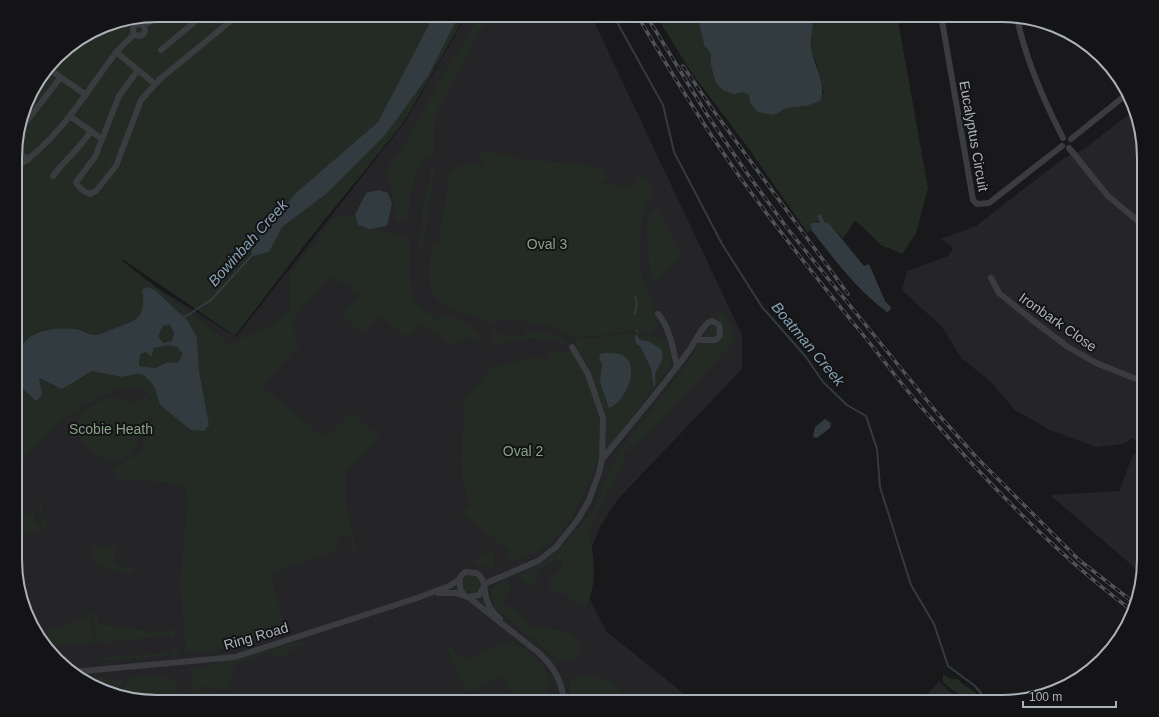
<svg xmlns="http://www.w3.org/2000/svg" width="1159" height="717" font-family="Helvetica,sans-serif">
	<style>
		.built { fill: #252528 }
		.green { fill: #232b24 }
		.water { fill: #323b40; fill-rule: evenodd }
		.lines { fill: none; stroke-linecap: round; stroke-linejoin: round }
		.stream { stroke: #323b40; stroke-width: 2 }
		.minor { stroke: #3a3c40; stroke-width: 6 }
		.rail-casing { stroke: #505257; stroke-width: 3.5 }
		.rail { stroke: #141416; stroke-width: 2; stroke-dasharray: 6; stroke-linecap: butt }
		.labels { text-anchor: middle; stroke-width: 4; stroke-linejoin: round; paint-order: stroke }
		.street-label { font-size: 14px; fill: #acb2ba; stroke: #141416 }
		.park-label { font-size: 14px; fill: #86a385; stroke: #141416 }
		.water-label { font-size: 15px; font-style: italic; fill: #86a2b2; stroke: #141416 }
		.rim { fill: none; stroke: #acb2ba; stroke-width: 2 }
	</style>
	<rect width="100%" height="100%" fill="#19191b"/>
	<path class="built" d="M467,15H591L742,335V369L618,499L601,525L589,554V597L606,631L694,702H156L111,695L78,678L39,639L16,579V251L119,264L236,337L405,122Z
		M1133,111L1144,147V569L1142,574L1050,495L1119,491L1133,455L1136,453L1139,444L1133,438L1124,444L1096,447L1050,430L1015,410L990,381L961,358L943,328L902,290L907,271L948,256L953,248L941,239L976,226L1064,158L1084,149Z
		M939,681L961,702H921Z"/>
	<path class="green" d="M157,15H466L404,122L310,238L235,336L124,260H121L232,346L242,338L272,325L290,311L289,275L335,216L355,215L358,225L409,238L411,293L416,303L438,321L445,313C461,322 480,327 483,347L468,336L463,341L459,338L453,345L423,324L406,337L380,316L363,333L340,315L362,295L330,276L292,321L299,346L262,386L324,438L352,413L381,438L346,471V504L357,552L354,554L350,535L338,538L337,550L271,574L286,632L236,647L186,654L180,581L188,497L182,484L120,479L113,469L140,452L149,425L157,411C152,416 145,424 142,430C138,438 137,446 131,453C110,477 82,444 72,425C89,405 108,389 134,404L145,395L157,409L143,387L116,390L86,405L61,421L26,456L16,459V384L20,386L26,393L39,378L62,389L92,371L122,377L137,374L144,375L154,386L160,406L209,425L199,371L197,338L188,321L155,290H142L143,310L135,321L96,335L76,329H60L18,353L16,372V138L30,94L63,50L103,26Z
		M481,15H495L480,30L435,116L433,156L426,158C412,177 408,197 409,220H396L393,199L386,169L403,147L444,73Z
		M656,15H697L704,45L711,54V65L742,92L749,95L750,103L774,115L787,108L806,106L824,93L817,64L811,52L813,15H897L928,188L916,233L902,254L881,245L855,220L843,239L828,222L810,225L812,231L807,232L749,149L689,69Z
		M484,150L527,160L574,163L605,170L606,179L600,183L633,188L637,183L636,175C648,178 652,183 652,195C638,204 639,260 642,275C644,283 650,290 651,298C654,309 654,319 660,327L653,329V332L650,334L630,331L595,336H572L550,326L532,321L529,326L526,325V321L497,319L496,324C488,324 479,317 470,315C424,301 425,288 433,245L438,246L450,171L461,165L471,164L536,173L484,165L479,159Z
		M433,167L439,170L435,169L422,252L426,253L423,256L420,252L419,231L423,230L422,207L431,175L428,173L430,169Z
		M657,208L681,256L654,284C648,259 643,235 650,210Z
		M720,312L725,314L736,341L650,431L624,453V464L588,531C595,555 598,589 584,610L561,592L550,590V579L562,568L563,562L555,560L538,571L535,583L529,587L518,576L543,563L568,541L595,507L612,466L628,439L684,368Z
		M170,324L174,334L172,341L163,343L158,336L163,326Z
		M496,329V334L525,336L526,331C537,332 561,333 567,344L561,347L559,341L534,338L505,340V344H499L493,341L491,335L492,331Z
		M626,333L636,334L645,359L651,369L654,388L597,462L585,493L570,520L559,535L538,552L506,563L510,551L461,513L469,505L463,479L461,460L464,417L463,415L464,408L461,405L494,364L500,367C519,361 529,355 550,360L552,356L547,355L548,350L564,353L575,348L576,341L575,337L596,338Z
		M637,334L664,339L669,346L672,356L671,367L655,386L656,372L663,357L662,350L648,341L640,340Z
		M169,345L177,347L183,354L178,363L169,362L155,368L139,366L140,354L146,352L153,354L154,348Z
		M37,501H40L47,527L16,538V520L19,519L17,512H19L21,519H25L24,516L33,513L36,524L43,522Z
		M97,545L116,547L114,565L133,568V573C117,570 87,570 93,546Z
		M492,550L494,552V570L473,563Z
		M462 584a9 9 0 1 1 18 0a9 9 0 1 1-18 0Z
		M507,580L511,590L502,602C509,607 517,611 523,617C525,619 526,622 529,624C549,635 569,620 582,650L576,658L561,663L494,607L491,589L497,584Z
		M85,608H87L89,612L94,642L48,646V648H51L52,652L41,641L38,634L88,617Z
		M91,612L98,616V624L166,633L167,629L174,630L176,637L172,641L171,636L98,643Z
		M304,640L303,645L287,653L283,658L268,653L235,665L227,690L203,686L198,693V702H189L192,688L193,669Z
		M511,640C530,653 556,667 546,694L527,702H515L503,676L467,692L447,648L452,647L465,661Z
		M173,647L177,649L179,653L174,659L173,655L100,661L99,658H102L173,652Z
		M943,674L950,679H958C967,691 973,685 982,702H967C960,694 951,690 943,682Z
		M583,675L611,681L620,693L613,702H571L569,683L574,677Z
		M154,676L165,677L177,683L178,697L176,702L171,701L156,702L130,698L124,689L127,685V681L132,677Z
		M100,677C108,681 116,678 123,680V685L118,688L116,695L85,682L89,679Z
		M205,691L225,697L224,702H201Z"/>
	<path class="water" d="M434,15H459L428,76L386,134L327,193L282,227L269,252L254,256L249,249L296,193L378,122Z
		M697,15H813C814,27 809,42 812,53C816,69 827,85 820,101L806,106L787,108L774,115L758,112L750,103L749,95L742,92L734,94L723,90L716,83L711,65V54L704,45Z
		M379,190L388,193L392,204L387,226L370,229L358,225L355,215L366,193Z
		M821,214L825,223L828,222L864,266L869,264L885,301L891,307L890,310L887,312C857,290 835,260 812,231L810,224L812,223H820L817,216Z
		M148,287L155,290L188,321L197,338L199,371L209,425L204,431L191,430L160,405L154,386L144,375L137,374L122,377L92,371L62,389L39,378L42,395L36,401C30,396 23,387 16,384C16,376 16,358 19,351C27,330 55,327 75,329C82,330 88,335 95,335C101,335 109,330 115,328C139,320 146,317 142,290ZM170,324L174,333L172,341L163,343L158,336L163,326ZM169,345L177,347L183,354L178,363L169,362L155,368L139,366L140,354L146,352L151,357L154,348Z
		M637,334L640,340L648,341L662,350C664,360 660,364 656,372C654,377 657,382 654,388L651,369L640,346L636,344L635,337Z
		M604,353C609,353 615,353 620,354C643,362 626,402 609,408L600,382L602,364L599,358L600,354Z
		M825,419L831,423L830,428L817,438L813,437L815,427Z"/>
	<g class="lines">
		<path class="stream" d="M613,15L663,105L674,152L722,244L762,307L806,357L823,382L847,405L866,416L877,449L880,487L911,585L934,624L948,666L975,686L988,702
			M635,314L637,303L635,297
			M183,318L211,300L254,253
			M637,332V331"/>
		<path class="minor" d="M941,15L973,200L977,204L989,203L1062,146
			M1017,17C1025,59 1044,101 1063,138
			M133 30a6 6 0 1 1 12 0a6 6 0 1 1-12 0Z
			M143,26L159,15
			M161,50L203,15
			M116,52L155,84
			M49,69L86,95
			M138,70L119,96L95,157L76,182C79,188 84,192 90,194L96,191L116,166L141,100L160,79L238,15
			M71,117L102,139
			M19,131L60,78
			M1071,139L1127,94
			M1069,148L1108,196L1144,226
			M16,150L28,160
			M16,168C61,137 83,96 115,54C120,47 128,41 134,34
			M53,176C63,162 83,145 90,132
			M991,278L999,293L1031,319L1068,347L1096,363L1144,382
			M658,314C670,328 673,349 677,367
			M602,459C631,424 661,389 688,352C694,344 703,323 712,321L719,325L720,335L716,340H697
			M484,584L538,561L556,547L579,518L589,500L599,473L602,459L603,418L588,374L572,347
			M438,593H456L468,597L539,653C554,667 562,681 564,702
			M465,596L460,589V577L465,572L477,573C487,581 483,592 488,603C490,610 495,614 500,619
			M468,597L479,595L484,586
			M72,672L235,657L417,598L449,586L459,580"/>
		<defs>
			<path id="rail" d="M637,15C670,71 704,127 742,180C780,233 822,285 864,336C886,363 907,392 931,418C991,487 1057,554 1130,609
				M646,15L706,113L744,169L787,228L938,414L977,458L1079,560L1133,602
				M683,66L713,110L848,294"/>
		</defs>
		<use href="#rail" class="rail-casing"/>
		<use href="#rail" class="rail"/>
	</g>
	<g class="labels">
		<g class="street-label">
			<text transform="translate(974 136) rotate(80)" y="5">Eucalyptus Circuit</text>
			<text transform="translate(1058 322) rotate(35)" y="5">Ironbark Close</text>
			<text transform="translate(256 636) rotate(-16)" y="5">Ring Road</text>
		</g>
		<g class="park-label">
			<text x="547" y="249">Oval 3</text>
			<text x="111" y="434">Scobie Heath</text>
			<text x="523" y="456">Oval 2</text>
		</g>
		<g class="water-label">
			<text transform="translate(248 243) rotate(-48)" y="5">Bowinbah Creek</text>
			<text transform="translate(808 344) rotate(50)" y="5">Boatman Creek</text>
		</g>
	</g>
	<path d="M0 0H1159V717H0ZM157 22H1002A135 135 0 0 1 1137 157V560A135 135 0 0 1 1002 695H157A135 135 0 0 1 22 560V157A135 135 0 0 1 157 22Z" fill="#141416" fill-rule="evenodd"/>
	<path class="rim" d="M157 22H1002A135 135 0 0 1 1137 157V560A135 135 0 0 1 1002 695H157A135 135 0 0 1 22 560V157A135 135 0 0 1 157 22Z"/>
	<path d="M1023 701v6h93v-6" fill="none" stroke="#acb2ba" stroke-width="2"/>
	<text x="1029" y="701" font-size="12" fill="#acb2ba" stroke="#141416" stroke-width="3" paint-order="stroke">100 m</text>
</svg>
